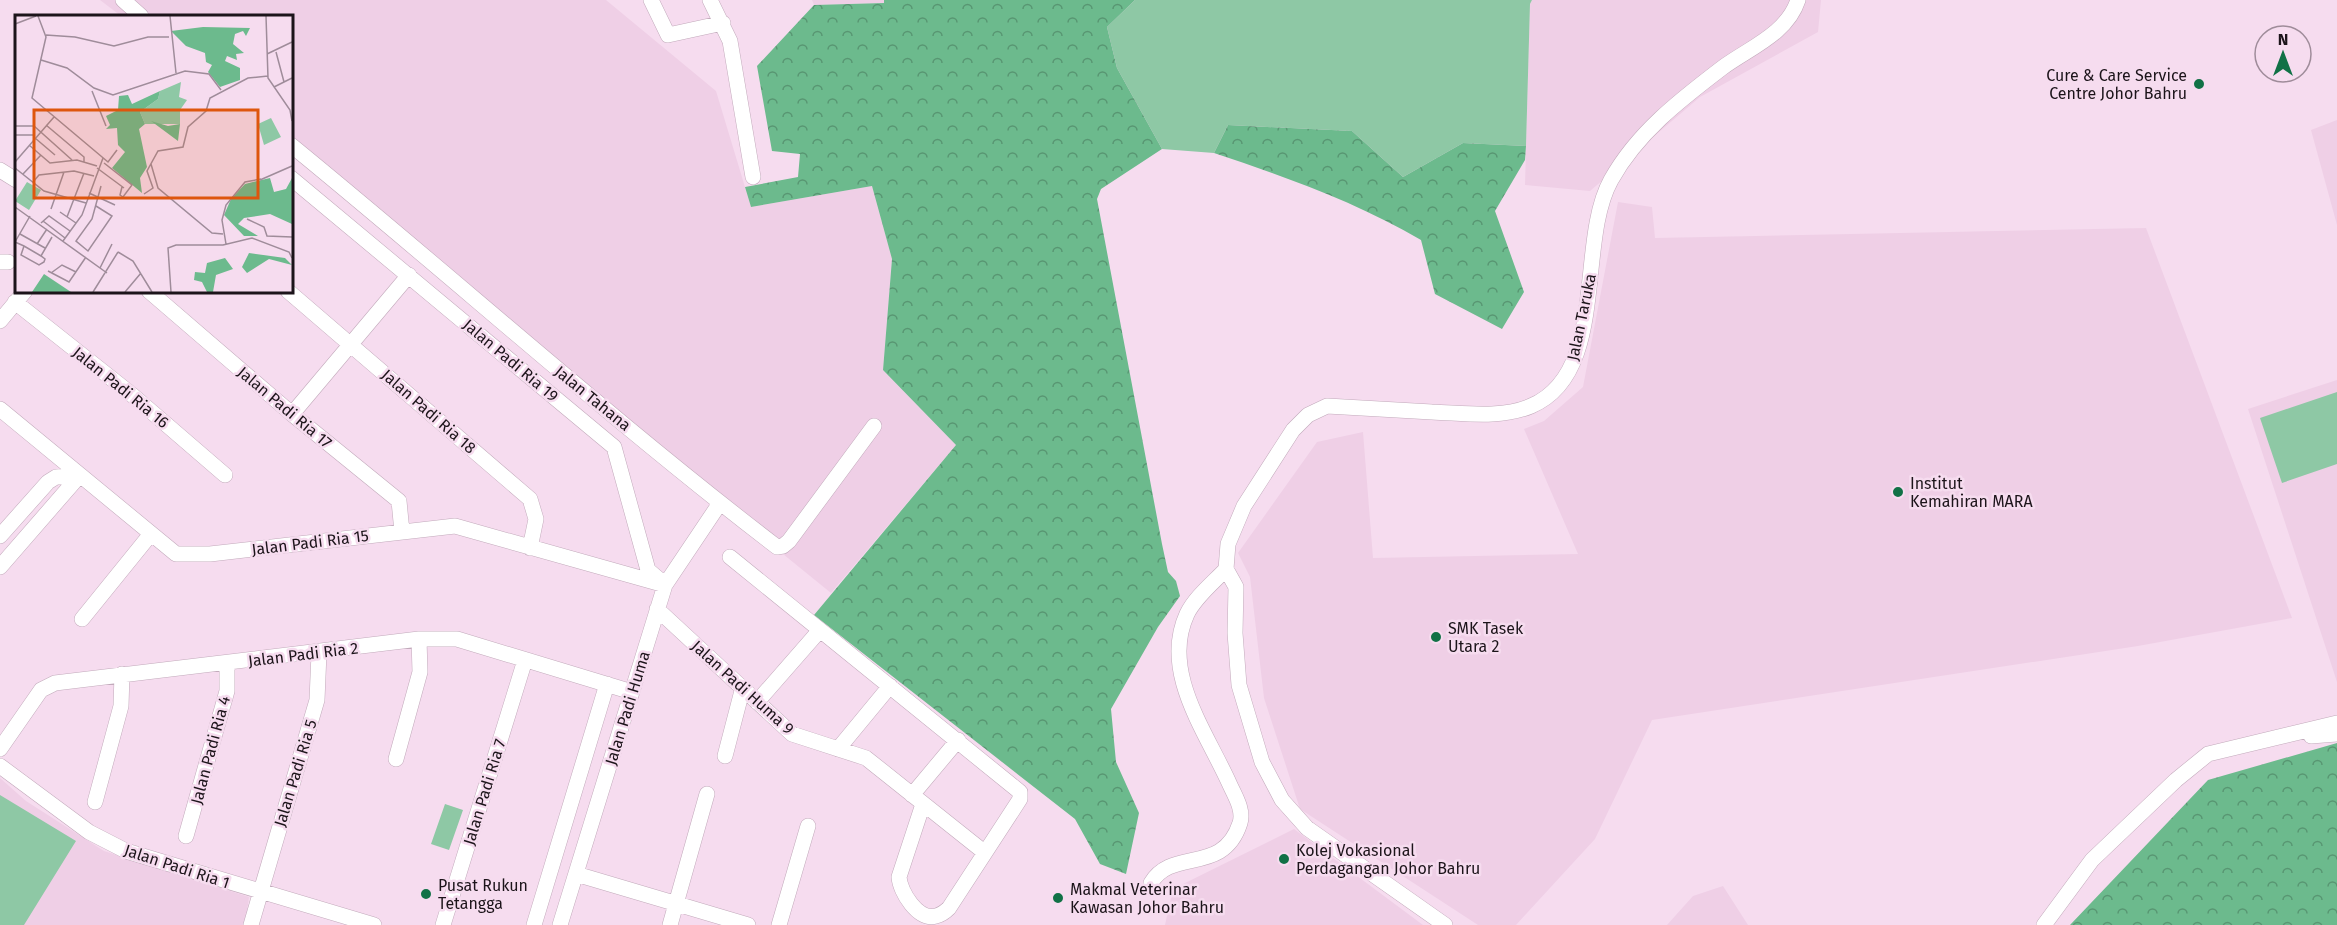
<svg xmlns="http://www.w3.org/2000/svg" width="2337" height="925" font-family="'Fira Sans',sans-serif">
	<style>
		.built { fill: #efcfe6 }
		.grass { fill: #8ec8a5 }
		.forest { fill: url(#forest-crowns) }
		.lines { fill: none; stroke-linecap: round; stroke-linejoin: round }
		.minor-casing { stroke: #c2aabb; stroke-width: 16 }
		.minor { stroke: #fff; stroke-width: 15 }
		.poi-dot { fill: #117146; stroke: #f6dcef; stroke-width: 2 }
		.labels { text-anchor: middle; stroke-width: 5; stroke-linejoin: round; paint-order: stroke }
		.poi-label { font-size: 16px; fill: #1c141a; stroke: #f6dcef; text-anchor: start }
		.street-label { font-size: 16px; fill: #1c141a; stroke: #f6dcef }
		.inset-road { fill: none; stroke: #9f8c9a; stroke-width: 1.5 }
		.view { fill: #de560d; fill-opacity: 0.15; stroke: #de560d; stroke-width: 3 }
		.inset-edge { fill: none; stroke: #1c141a; stroke-width: 3 }
	</style>
	<defs>
		<pattern id="forest-crowns" width="20" height="18" patternUnits="userSpaceOnUse" patternTransform="scale(1.5)"><rect width="20" height="18" fill="#6cba8d"/><path d="M2 6a3 3 0 1 1 6 0M12 15a3 3 0 1 1 6 0" fill="none" stroke="#589672"/></pattern>
	</defs>
	<rect width="100%" height="100%" fill="#f6dcef"/>
	<path class="built" d="M100,0H606L716,91L751,207L872,186L892,259L883,370L956,445L831,593L291,155V16H121Z
		M812,0H884V3L814,5Z
		M1532,0H1821L1818,32L1700,97L1590,191L1525,185L1530,4Z
		M2337,120V225L2311,130Z
		M1618,202L1652,207L1655,238L2146,228L2292,618L2138,646L1652,720L1595,839L1516,925H1478L1300,809L1264,698L1250,577L1238,553L1317,442L1363,432L1373,558L1578,554L1524,429L1544,421L1583,387Z
		M2337,380V682L2248,409Z
		M0,778L26,801L104,851L249,897L245,925H0Z
		M1294,829L1423,925H1165L1173,889Z
		M1723,886L1748,925H1667L1693,896Z"/>
	<path class="grass" d="M1135,0H1532L1530,4L1526,146L1463,143L1403,177L1352,131L1228,125L1214,153L1162,149L1117,68L1107,27Z
		M2337,392V464L2282,483L2260,418Z
		M0,795L76,841L24,925H0Z
		M445,804L463,810L449,850L431,844Z"/>
	<path class="forest" d="M884,0H1135L1107,27L1117,68L1162,149L1101,189L1097,199L1162,544L1168,572L1176,581L1180,596L1158,627L1111,709L1116,762L1139,813L1126,874L1100,864L1075,819L814,615L956,445L883,370L892,259L872,186L751,207L745,187L798,177L800,154L772,151L757,66L814,5L884,3Z
		M1228,125L1352,131L1403,177L1463,143L1526,146L1525,160L1495,211L1524,292L1502,329L1435,294L1421,240C1356,202 1286,177 1214,153Z
		M2337,743V925H2070L2208,780Z"/>
	<g class="lines">
		<defs>
			<path id="minor" d="M123,0L141,16
				M651,0L668,35L723,23
				M710,0L730,41L753,177
				M291,145C454,278 610,419 777,547L783,546L789,541L874,426
				M0,170L16,180
				M291,178L614,447L648,570L662,582
				M0,262H8
				M149,291L292,414L399,501L402,532
				M288,291L530,499L536,519L530,548
				M15,302L131,394L225,475
				M0,321L25,291
				M0,409L176,554H210L455,526L665,585
				M292,414L409,275
				M0,536L48,482L56,477L80,475
				M730,557L1020,792V799L949,908C946,911 940,915 936,916C918,921 900,892 899,877L923,804
				M0,567L80,475
				M1226,569L1228,544L1244,506L1293,430L1308,415L1327,406C1362,408 1397,410 1432,412C1464,413 1500,419 1531,406C1609,373 1576,243 1611,180C1637,133 1680,100 1722,68C1749,48 1787,34 1798,0
				M1226,569L1236,587L1235,633L1239,685L1262,762L1282,800L1307,828L1445,925
				M657,609L792,734L866,758L984,852
				M82,619L150,535
				M757,702L820,630
				M2311,736L2337,734
				M0,749L41,690L55,683L419,639H457L632,692
				M838,749L890,686
				M725,756L743,687
				M396,759L420,672L419,639
				M0,766L89,832L126,851L374,925
				M912,795L958,740
				M95,802L121,706L122,674
				M186,836L227,691V663
				M576,874L748,925
				M1151,883C1172,847 1223,876 1240,823C1244,810 1235,796 1230,785C1207,733 1160,672 1187,614C1195,597 1214,582 1226,569
				M251,925L317,700L319,653
				M443,925L525,660
				M534,925L607,684
				M560,925L665,585L720,503
				M670,925L707,794
				M779,925L808,826
				M2044,925L2092,860L2176,780L2208,754L2337,723"/>
		</defs>
		<use href="#minor" class="minor-casing"/>
		<use href="#minor" class="minor"/>
	</g>
	<g class="poi-dot">
		<circle cx="2199" cy="84" r="6"/>
		<circle cx="1898" cy="492" r="6"/>
		<circle cx="1436" cy="637" r="6"/>
		<circle cx="1284" cy="859" r="6"/>
		<circle cx="426" cy="894" r="6"/>
		<circle cx="1058" cy="898" r="6"/>
	</g>
	<g class="labels">
		<g class="poi-label">
			<text x="2187" y="81" text-anchor="end">Cure &amp; Care Service<tspan x="2187" dy="18">Centre Johor Bahru</tspan></text>
			<text x="1910" y="489">Institut<tspan x="1910" dy="18">Kemahiran MARA</tspan></text>
			<text x="1448" y="634">SMK Tasek<tspan x="1448" dy="18">Utara 2</tspan></text>
			<text x="1296" y="856">Kolej Vokasional<tspan x="1296" dy="18">Perdagangan Johor Bahru</tspan></text>
			<text x="438" y="891">Pusat Rukun<tspan x="438" dy="18">Tetangga</tspan></text>
			<text x="1070" y="895">Makmal Veterinar<tspan x="1070" dy="18">Kawasan Johor Bahru</tspan></text>
		</g>
		<g class="street-label">
			<text transform="translate(1581 317) rotate(-78)" y="6">Jalan Taruka</text>
			<text transform="translate(511 360) rotate(40)" y="6">Jalan Padi Ria 19</text>
			<text transform="translate(121 387) rotate(39)" y="6">Jalan Padi Ria 16</text>
			<text transform="translate(593 398) rotate(39)" y="6">Jalan Tahana</text>
			<text transform="translate(285 407) rotate(40)" y="6">Jalan Padi Ria 17</text>
			<text transform="translate(429 411) rotate(41)" y="6">Jalan Padi Ria 18</text>
			<text transform="translate(310 542) rotate(-7)" y="6">Jalan Padi Ria 15</text>
			<text transform="translate(303 654) rotate(-7)" y="6">Jalan Padi Ria 2</text>
			<text transform="translate(743 687) rotate(42)" y="6">Jalan Padi Huma 9</text>
			<text transform="translate(627 708) rotate(-73)" y="6">Jalan Padi Huma</text>
			<text transform="translate(210 750) rotate(-75)" y="6">Jalan Padi Ria 4</text>
			<text transform="translate(295 773) rotate(-73)" y="6">Jalan Padi Ria 5</text>
			<text transform="translate(484 792) rotate(-73)" y="6">Jalan Padi Ria 7</text>
			<text transform="translate(177 866) rotate(18)" y="6">Jalan Padi Ria 1</text>
		</g>
	</g>
	<g transform="translate(15 15)">
		<rect width="278" height="278" fill="#f6dcef"/>
		<path d="M166,67L164,82L172,85L165,95V109H130L125,97L143,84L145,76ZM256,103L266,122L249,130L243,109ZM12,167L26,175L14,195L0,186Z" fill="#8ec8a5"/>
		<path d="M188,12L235,13L231,21L228,16L220,19L218,29L229,38L221,39L222,45L212,41L210,46L225,53V65L205,72L193,57L197,50L191,47L190,38L171,31L156,16ZM145,76L143,84L125,97L130,109L124,114L132,152L125,163L127,178L97,153L110,137L103,130L102,113L91,114L95,110L91,101L103,95L104,81L113,80L117,89ZM136,106L153,111L165,109L163,126ZM255,163L259,177L271,174L277,163V209L255,199L229,203L223,209L243,221H229L209,200L216,184L230,169ZM234,238L270,243L277,250L254,244L232,258L227,252ZM210,243L218,254L201,260L198,277H192L187,267L179,265L180,257L190,258L192,248ZM29,259L56,277H17Z" fill="#6cba8d"/>
		<path class="inset-road" d="M23,1L31,22L17,83L93,147L102,135M155,1L161,58M251,1L253,63L275,95L277,106M0,9L21,1M31,20L60,22L99,31L133,22H154M261,37L269,67M252,39L277,27M26,45L52,53L79,73L98,80L170,56L194,59L206,75M259,72L277,63M77,76L91,111M31,110L69,142V147M0,111H19L57,145M0,120H19M20,123L40,140M14,130L35,148L62,145L82,151M0,147L39,102M89,148L117,170L108,182L105,180L107,172M136,149L143,173L197,218L208,219M0,153L29,176L71,188M82,153L109,173M8,159L26,140M245,165L277,151M18,167L24,160L59,156L79,161M74,178L100,190M129,179L138,173L132,156L143,136L168,132L173,112L191,96L195,83L233,63L253,61M81,191L97,201L73,236L61,226L77,204L86,171M0,192L92,258M36,194L49,157M45,197L61,208M52,202L69,158M232,204L249,212L252,221L277,222M28,206L50,223M26,208L34,201L55,216M5,219L30,233M48,226L67,200L88,143M0,227L9,231L26,241L30,244L29,247L24,250L6,240L9,231M0,227L15,201M22,229L32,214M211,229L207,205L211,190L230,167L246,164M103,237L118,246L137,277M26,241L37,222M85,253L97,229M33,256L54,267L71,242M36,258L47,250L61,257M78,277L103,237M110,277L126,258M156,277L153,233L161,230H208L237,223L274,237L277,243"/>
		<path class="view" d="M19,95H243V183H19Z"/>
		<rect width="278" height="278" class="inset-edge"/>
	</g>
	<g transform="translate(2283 54)"><circle r="28" fill="#f6dcef" stroke="#9f8c9a" stroke-width="1.5"/>
	<path d="M0-4.5L10 22L0 15L-10 22Z" fill="#117146"/>
	<text y="-9" font-size="16" font-weight="bold" text-anchor="middle" fill="#1c141a">N</text>
	</g>
</svg>
